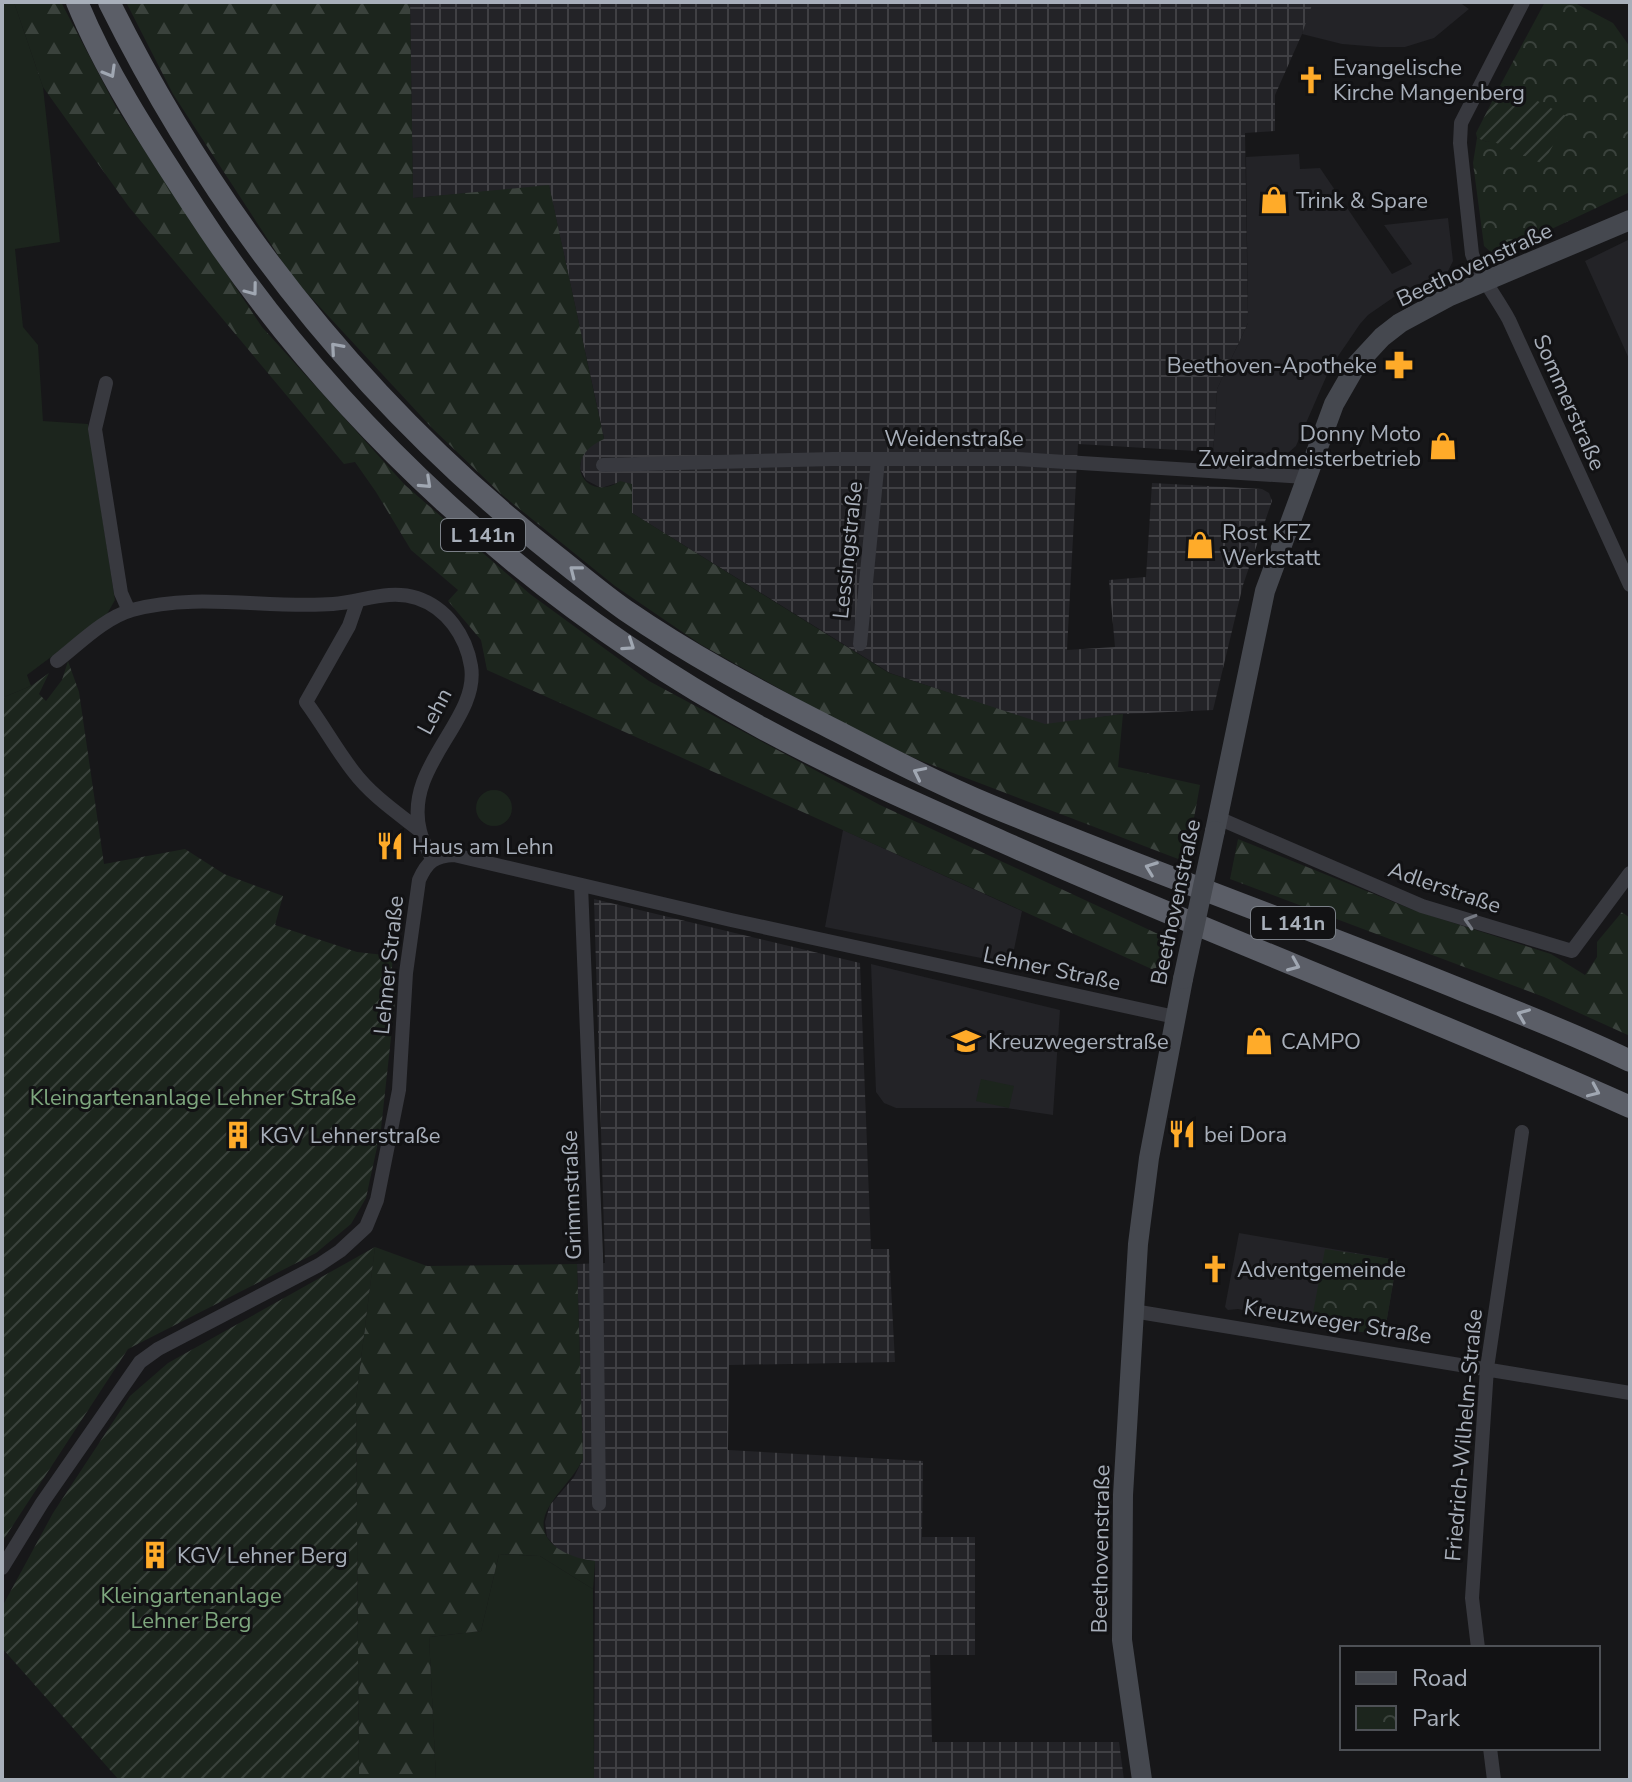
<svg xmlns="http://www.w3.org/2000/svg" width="1632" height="1782" font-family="'Nunito Sans',sans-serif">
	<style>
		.built { fill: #232327 }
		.industrial { fill: url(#industrial-grid) }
		.grass { fill: #1c251d }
		.forest { fill: url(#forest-firs) }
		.park { fill: url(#park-crowns) }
		.garden { fill: url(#garden-furrows) }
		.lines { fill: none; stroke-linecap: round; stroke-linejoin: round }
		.minor { stroke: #38393f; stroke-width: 14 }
		.secondary { stroke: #45484f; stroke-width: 20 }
		.trunk { stroke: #5b5e67; stroke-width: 22 }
		.secondary-bridge { stroke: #45484f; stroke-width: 20 }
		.oneway { stroke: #a0a7b2 }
		.oneway2 { stroke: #767a83 }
		.labels { text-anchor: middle; stroke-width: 6; stroke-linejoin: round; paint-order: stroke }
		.shield { fill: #121214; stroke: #7b8088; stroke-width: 2 }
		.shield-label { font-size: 20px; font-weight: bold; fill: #a8afba }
		.poi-label { font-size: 22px; fill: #a8afba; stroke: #121214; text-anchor: start }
		.street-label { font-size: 22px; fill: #a8afba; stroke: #121214 }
		.park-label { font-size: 22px; fill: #7ea77e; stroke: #121214 }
	</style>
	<defs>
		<pattern id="industrial-grid" width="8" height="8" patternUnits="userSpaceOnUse" patternTransform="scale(2)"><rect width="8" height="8" fill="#232327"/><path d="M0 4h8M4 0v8" fill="none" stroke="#404044"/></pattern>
		<pattern id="forest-firs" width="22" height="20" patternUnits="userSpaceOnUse" patternTransform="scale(2)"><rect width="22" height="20" fill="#1c251d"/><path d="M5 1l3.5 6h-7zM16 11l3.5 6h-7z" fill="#3a423c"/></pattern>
		<pattern id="park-crowns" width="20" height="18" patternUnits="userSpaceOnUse" patternTransform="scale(2)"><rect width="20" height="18" fill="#1c251d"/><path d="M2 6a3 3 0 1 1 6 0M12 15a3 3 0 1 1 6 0" fill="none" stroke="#3a423c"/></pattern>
		<pattern id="garden-furrows" width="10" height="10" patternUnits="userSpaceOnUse" patternTransform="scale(2)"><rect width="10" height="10" fill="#1c251d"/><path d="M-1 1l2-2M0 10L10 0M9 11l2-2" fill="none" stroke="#3a423c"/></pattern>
	</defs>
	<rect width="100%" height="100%" fill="#171719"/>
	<path class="built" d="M1312,2H1459L1469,9L1434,38L1405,47H1379L1342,44L1302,34Z
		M1299,154L1300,169L1320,168L1392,274L1412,264L1384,225L1448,218L1453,261L1447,273L1404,290L1368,315L1360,324L1330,368L1296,446L1288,453L1277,456L1213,452L1217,389L1248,323L1246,157Z
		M1630,239V361L1585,261Z
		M843,830L1022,911L1011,964L825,927Z
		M871,964L1060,1010L1053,1115L1006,1108H896L884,1103L876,1092Z
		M1239,1233L1397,1260L1384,1336L1262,1314L1253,1315L1252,1312L1238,1309L1228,1310L1225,1307Z"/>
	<path class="industrial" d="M410,2H1313L1302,34L1275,95V131L1245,133L1248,323L1217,389L1213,452L1078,444L1067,650L1115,647L1109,580L1146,577L1152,483L1262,489L1269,493L1272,501L1243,585L1213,710L1123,714L1045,725L890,673L632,513L620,482L601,488L586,480L580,469L581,458L589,446L604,438L549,186L413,198Z
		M594,899L860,963L871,1249H889L895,1362L729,1365L728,1450L923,1461L922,1537H975V1655H930L932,1742H1119L1124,1780H594L595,1561L579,1559L561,1553L547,1537L545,1522L550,1505L574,1477L583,1459L577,1264L605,1263Z"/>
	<path class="grass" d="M2,2H14L43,87L60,242L15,249L23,327L38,345L43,421L88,424L115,600L106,616L27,675L31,686L2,698Z
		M476 808a18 18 0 1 1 36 0a18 18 0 1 1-36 0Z
		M981,1079L1014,1086L1009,1108L976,1101Z
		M499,1554L540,1556L593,1589L594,1780H436L429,1637L481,1631Z"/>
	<path class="forest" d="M14,2H61L117,109L262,327L405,485L530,594L649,681L880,805L1171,940L1165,975L487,670L481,640L448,601L458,590L411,550L376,492L355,462L344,464L129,207L43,87Z
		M126,2H410L413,198L549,185L604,439C558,459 587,504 620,481L632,484V513L889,673L1045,724L1123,714L1118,767L1200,785L1186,862L919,760L853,730L700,644L615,586L501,494L433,429L293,278L173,94Z
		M1238,839L1416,911L1551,954L1585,975L1597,957V942L1622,912L1630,918V1036L1544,997L1230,879Z
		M375,1247L427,1266L577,1264L583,1459C574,1477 560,1489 550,1505C528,1540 567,1558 595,1561L593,1589L540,1556L499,1554L481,1631L429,1637L436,1780H359L356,1399Z"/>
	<path class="park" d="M1545,2H1573L1613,23L1630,47V192L1503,252L1492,253L1484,246L1473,163L1477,138L1487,142L1567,118L1502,82Z
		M1325,1249L1397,1260L1384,1336L1311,1323Z"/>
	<path class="garden" d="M1502,82L1568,117L1543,164L1492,141L1487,142L1477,138L1476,133Z
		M68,661L79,692L104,864L185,849L224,874L283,896L275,925L357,952L393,956L391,978L396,992L381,1129L366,1198L351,1224L316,1253L128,1349L2,1542V698L31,686L49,673L39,694L46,701L62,680Z
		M375,1247L356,1399L359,1780H119L2,1648V1607L53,1513L130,1396L168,1363Z"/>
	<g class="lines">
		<path class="minor" d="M1523,2L1461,123L1460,143L1472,254C1480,277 1497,298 1509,320L1630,585
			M106,383L95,429L121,593L129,611
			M603,465L833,459H1018L1305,477
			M358,600L349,626L306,702C323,725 336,749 353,771C371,795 396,812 419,830
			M860,644L878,460
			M57,661C79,644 104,618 132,610C197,592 267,609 333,604C362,602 388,589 417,598C447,608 466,636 471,666C480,720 403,766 420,831C422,840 428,850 432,859
			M1218,818L1422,906L1572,951L1630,873
			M581,885L596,1254L599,1504
			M1133,1311L1630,1393
			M2,1568L42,1503L140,1362L158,1349L319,1265L340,1251L366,1227L377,1200L399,1090L406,973L419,880C427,862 434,856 454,855L731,920L1175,1017
			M1478,1648L1472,1598L1487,1368L1522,1132
			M1490,1748L1494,1780"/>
		<path class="secondary" d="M1215,831L1265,591L1334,404L1357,364L1382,337L1400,323L1450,296L1630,220
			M1142,1780L1122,1640L1123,1495L1138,1244L1149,1158L1183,979"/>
		<path class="trunk" d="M77,2C107,75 151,141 194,207C335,424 535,605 762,728C841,771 922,806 1003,842C1210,934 1423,1014 1630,1107
			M109,2C218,221 365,406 557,557C580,575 602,594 625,610C689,654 756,690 825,725C879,753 932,781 989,805C1145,870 1305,926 1462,990C1519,1013 1575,1034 1630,1061"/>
		<path class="secondary-bridge" d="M1183,979L1215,831"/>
	</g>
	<defs><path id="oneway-chevron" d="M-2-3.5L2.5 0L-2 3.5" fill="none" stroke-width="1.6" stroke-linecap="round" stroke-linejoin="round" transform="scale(2)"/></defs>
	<g class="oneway">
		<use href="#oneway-chevron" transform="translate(110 72) rotate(60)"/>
		<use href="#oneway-chevron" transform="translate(252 290) rotate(53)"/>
		<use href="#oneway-chevron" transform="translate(336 348) rotate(-131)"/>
		<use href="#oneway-chevron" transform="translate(426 483) rotate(43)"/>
		<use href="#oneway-chevron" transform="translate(575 571) rotate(-142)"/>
		<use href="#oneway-chevron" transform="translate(629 645) rotate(34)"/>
		<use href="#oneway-chevron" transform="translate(919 773) rotate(-154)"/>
		<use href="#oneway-chevron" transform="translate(1151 868) rotate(-159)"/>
		<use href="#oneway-chevron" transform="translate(1294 965) rotate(23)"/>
		<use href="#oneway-chevron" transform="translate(1523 1015) rotate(-158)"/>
		<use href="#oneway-chevron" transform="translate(1594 1091) rotate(24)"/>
	</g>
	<use class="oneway2" href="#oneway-chevron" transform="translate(1470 921) rotate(-163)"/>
	<defs>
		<symbol id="church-bare" viewBox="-9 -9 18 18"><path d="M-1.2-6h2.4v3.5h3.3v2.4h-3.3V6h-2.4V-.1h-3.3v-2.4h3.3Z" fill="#ffab29" stroke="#121214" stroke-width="2.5" paint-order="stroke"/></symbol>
		<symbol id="shop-bare" viewBox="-9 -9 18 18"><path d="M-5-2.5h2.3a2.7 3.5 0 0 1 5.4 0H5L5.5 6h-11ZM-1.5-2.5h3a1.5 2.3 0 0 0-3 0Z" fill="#ffab29" stroke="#121214" stroke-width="2.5" paint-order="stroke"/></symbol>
		<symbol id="pharmacy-bare" viewBox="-9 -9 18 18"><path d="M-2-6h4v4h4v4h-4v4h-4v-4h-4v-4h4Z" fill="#ffab29" stroke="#121214" stroke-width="2.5" paint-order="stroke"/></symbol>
		<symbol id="restaurant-bare" viewBox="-9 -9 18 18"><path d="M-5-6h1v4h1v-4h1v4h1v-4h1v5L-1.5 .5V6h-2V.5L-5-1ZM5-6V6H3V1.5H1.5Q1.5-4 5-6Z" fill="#ffab29" stroke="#121214" stroke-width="2.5" paint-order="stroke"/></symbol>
		<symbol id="school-bare" viewBox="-9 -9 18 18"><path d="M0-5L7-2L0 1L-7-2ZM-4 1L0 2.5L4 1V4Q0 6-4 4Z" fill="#ffab29" stroke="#121214" stroke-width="2.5" paint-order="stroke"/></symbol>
		<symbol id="building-bare" viewBox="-9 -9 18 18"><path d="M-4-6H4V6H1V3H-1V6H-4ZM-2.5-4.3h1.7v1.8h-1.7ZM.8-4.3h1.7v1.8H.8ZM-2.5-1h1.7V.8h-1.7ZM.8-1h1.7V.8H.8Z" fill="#ffab29" stroke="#121214" stroke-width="2.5" paint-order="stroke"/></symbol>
	</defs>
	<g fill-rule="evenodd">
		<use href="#church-bare" x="1291" y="60" width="40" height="40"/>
		<use href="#shop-bare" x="1254" y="180" width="40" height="40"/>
		<use href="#pharmacy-bare" x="1379" y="345" width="40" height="40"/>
		<use href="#shop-bare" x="1423" y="426" width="40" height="40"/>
		<use href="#shop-bare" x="1180" y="525" width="40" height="40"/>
		<use href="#restaurant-bare" x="370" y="826" width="40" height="40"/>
		<use href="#school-bare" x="946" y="1021" width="40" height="40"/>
		<use href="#shop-bare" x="1239" y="1021" width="40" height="40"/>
		<use href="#restaurant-bare" x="1162" y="1114" width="40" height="40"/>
		<use href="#building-bare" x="218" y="1115" width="40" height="40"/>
		<use href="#church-bare" x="1195" y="1249" width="40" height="40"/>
		<use href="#building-bare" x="135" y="1535" width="40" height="40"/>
	</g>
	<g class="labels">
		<g class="shield">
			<rect x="441" y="519" width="84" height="32" rx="6"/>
			<rect x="1251" y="907" width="84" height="32" rx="6"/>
		</g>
		<g class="shield-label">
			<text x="483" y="542">L 141n</text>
			<text x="1293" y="930">L 141n</text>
		</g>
		<g class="poi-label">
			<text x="1333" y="75">Evangelische<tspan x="1333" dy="25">Kirche Mangenberg</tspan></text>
			<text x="1296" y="208">Trink &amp; Spare</text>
			<text x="1377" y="373" text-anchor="end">Beethoven-Apotheke</text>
			<text x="1421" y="441" text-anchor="end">Donny Moto<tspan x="1421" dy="25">Zweiradmeisterbetrieb</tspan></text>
			<text x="1222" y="540">Rost KFZ<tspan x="1222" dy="25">Werkstatt</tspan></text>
			<text x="412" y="854">Haus am Lehn</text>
			<text x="988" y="1049">Kreuzwegerstraße</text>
			<text x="1281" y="1049">CAMPO</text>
			<text x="1204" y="1142">bei Dora</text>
			<text x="260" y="1143">KGV Lehnerstraße</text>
			<text x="1237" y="1277">Adventgemeinde</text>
			<text x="177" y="1563">KGV Lehner Berg</text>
		</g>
		<g class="street-label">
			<text transform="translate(1474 264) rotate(-25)" y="8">Beethovenstraße</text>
			<text transform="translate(1570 402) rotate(66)" y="8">Sommerstraße</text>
			<text x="954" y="446">Weidenstraße</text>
			<text transform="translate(847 550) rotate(-84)" y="8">Lessingstraße</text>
			<text transform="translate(434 711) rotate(-62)" y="8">Lehn</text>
			<text transform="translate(1445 887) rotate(19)" y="8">Adlerstraße</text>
			<text transform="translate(1175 902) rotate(-78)" y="8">Beethovenstraße</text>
			<text transform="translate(388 965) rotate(-84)" y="8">Lehner Straße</text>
			<text transform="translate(1052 968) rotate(12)" y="8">Lehner Straße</text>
			<text transform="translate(571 1195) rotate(-92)" y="8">Grimmstraße</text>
			<text transform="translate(1338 1321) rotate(9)" y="8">Kreuzweger Straße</text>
			<text transform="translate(1463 1435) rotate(-85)" y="8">Friedrich-Wilhelm-Straße</text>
			<text transform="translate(1100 1549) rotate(-89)" y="8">Beethovenstraße</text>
		</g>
		<g class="park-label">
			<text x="193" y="1105">Kleingartenanlage Lehner Straße</text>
			<text x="191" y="1603">Kleingartenanlage<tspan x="191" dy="25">Lehner Berg</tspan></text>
		</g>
	</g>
	<rect width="1632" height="1782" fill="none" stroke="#a8afba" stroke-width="8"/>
	<rect x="1340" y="1646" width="260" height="104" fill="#121214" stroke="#4e5156" stroke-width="2"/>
	<rect x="1356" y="1672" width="40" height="12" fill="#45484f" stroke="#4e5156" stroke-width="2"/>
	<text x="1412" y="1686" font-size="24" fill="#a8afba">Road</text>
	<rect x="1356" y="1706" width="40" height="24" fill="url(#park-crowns)" stroke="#4e5156" stroke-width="2"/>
	<text x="1412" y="1726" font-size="24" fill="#a8afba">Park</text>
</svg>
